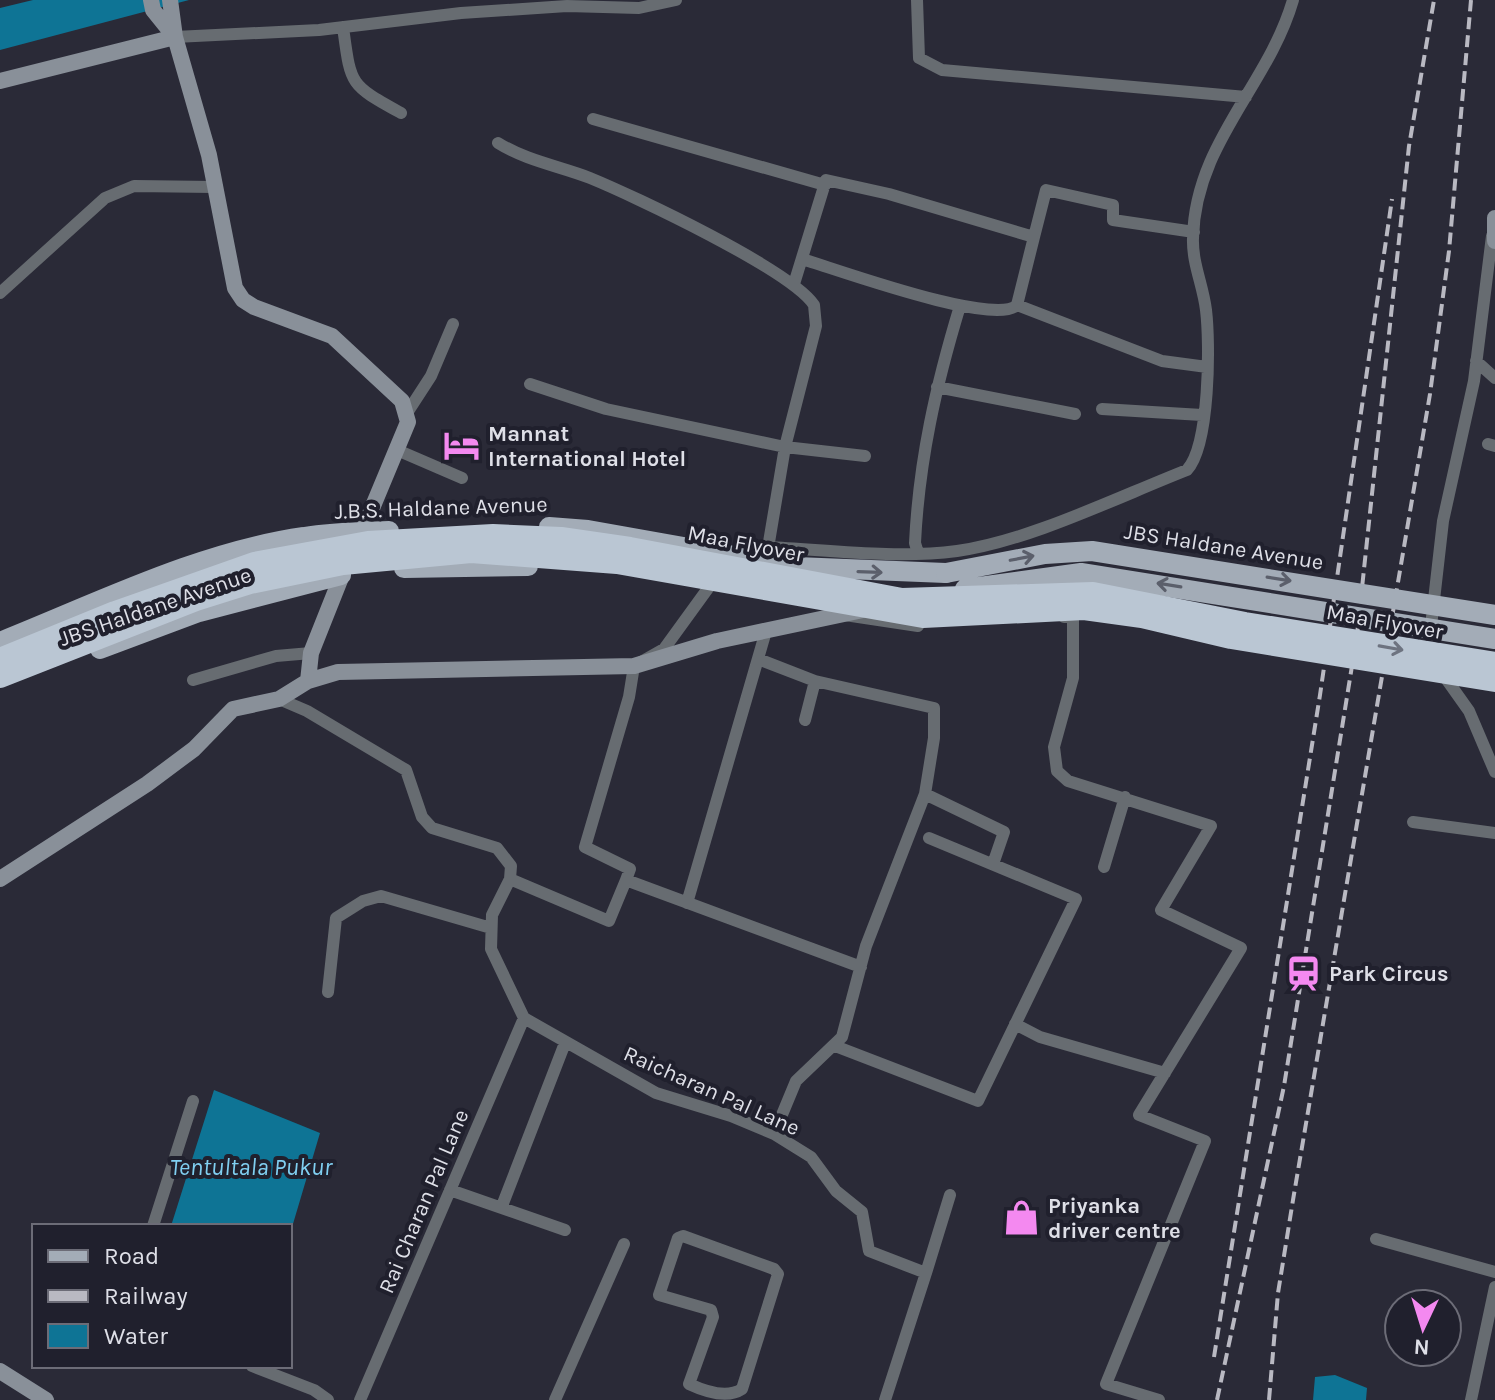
<svg xmlns="http://www.w3.org/2000/svg" width="1495" height="1400" font-family="Karla,sans-serif">
	<style>
		.water { fill: #0e7495 }
		.lines { fill: none; stroke-linecap: round; stroke-linejoin: round }
		.street { stroke: #676c71; stroke-width: 12 }
		.secondary { stroke: #899099; stroke-width: 16 }
		.primary { stroke: #a3acb7; stroke-width: 20 }
		.rail { stroke: #b9b9c2; stroke-width: 4; stroke-dasharray: 12 6; stroke-linecap: butt }
		.primary-bridge { stroke: #a3acb7; stroke-width: 20 }
		.highway-bridge { stroke: #bac6d3; stroke-width: 22 }
		.oneway { stroke: #5b5f6b }
		.oneway2 { stroke: #6d7380 }
		.labels { text-anchor: middle; stroke-width: 8; stroke-linejoin: round; paint-order: stroke }
		.poi-label { font-size: 22px; font-weight: bold; fill: #dedfe7; stroke: #20202d; text-anchor: start }
		.street-label { font-size: 22px; fill: #dedfe7; stroke: #20202d }
		.water-label { font-size: 24px; font-style: italic; fill: #80cff1; stroke: #20202d }
	</style>
	<rect width="100%" height="100%" fill="#2a2a37"/>
	<path class="water" d="M33,0H189L0,50V8Z
		M214,1090L320,1133L290,1234V1226H171Z
		M1335,1375L1367,1388L1366,1400H1313L1315,1377Z"/>
	<g class="lines">
		<path class="street" d="M917,0L919,58L942,70L1246,97
			M343,27C351,86 349,84 401,113
			M175,37L319,30L461,13L567,6L639,8L676,0
			M593,119L825,185
			M498,143C527,161 559,166 590,178C634,196 791,270 814,305L816,326L785,447L767,554
			M1034,237L1046,190L1113,205V220L1194,232
			M794,284L826,180L889,194L1034,237L1017,305C995,327 836,269 802,259
			M0,293L105,198L134,186L214,187
			M1017,305L1162,361L1207,367
			M1476,361L1495,378
			M530,384L606,409L785,447L865,456
			M937,387L1075,414
			M1102,409L1202,415
			M407,413L431,376L453,324
			M1488,444L1495,446
			M397,450L462,478
			M768,547C829,550 895,559 957,551C1029,541 1118,497 1187,470C1210,445 1210,343 1206,310C1203,285 1192,263 1193,238C1195,143 1268,86 1293,0
			M918,553L915,543C919,460 936,385 960,306
			M845,615L918,626
			M1064,617H1073V678L1054,747L1057,771L1068,781L1211,826L1161,910L1241,948L1139,1115L1205,1141L1106,1384L1159,1400
			M1430,635L1443,521L1474,381L1492,236
			M758,659L815,681L934,708V738L925,794L866,946L842,1037L796,1081L774,1134
			M1442,673L1469,711L1495,772
			M193,680L276,656L311,653
			M279,699L307,711L406,770L422,817L432,828L497,848L511,866L510,879L492,915L491,949L524,1018L656,1093L731,1116L774,1134L811,1157L836,1191L862,1212L869,1251L926,1273L885,1400
			M805,720L815,681
			M925,794L1004,832L993,864
			M1413,822L1495,833
			M1104,867L1125,797
			M510,879L609,921L626,880L861,967
			M626,880L630,869L585,847L629,697L634,666L664,649L709,587L711,575
			M687,903L766,631
			M328,992L336,918L363,901L381,896L491,928
			M1015,1024L1040,1037L1165,1073
			M835,1046L978,1101L1076,899L929,838
			M450,1190L565,1230
			M502,1206L565,1043
			M153,1226L193,1101
			M683,1236L774,1269L778,1274L742,1389C727,1399 704,1391 689,1384L713,1317L711,1310L659,1295L678,1238Z
			M1376,1239L1495,1272
			M926,1273L950,1195
			M252,1366L314,1390L328,1400
			M360,1400L524,1018
			M555,1400L624,1244
			M1471,1400L1495,1287"/>
		<path class="secondary" d="M151,0L153,10L174,36
			M170,0L175,37L209,155L235,288L243,300L254,307L332,336L402,401L408,422L358,542
			M0,81L175,37
			M1495,218V241
			M308,681L311,653L344,570
			M0,879L147,784L194,749L233,709L279,699L308,681L338,672L634,666L717,641L863,610
			M0,1371L46,1400"/>
		<path class="primary" d="M549,527L588,530L796,567L946,573
			M404,568L528,566
			M0,642C98,603 199,552 304,537C333,532 361,532 389,531
			M100,649L199,612L341,575"/>
		<path class="rail" d="M1214,1357L1320,695L1392,199
			M1217,1400L1284,1086L1357,635L1409,146L1434,0
			M1269,1400L1278,1293L1293,1200L1430,394L1449,251L1471,0"/>
		<path class="primary-bridge" d="M946,573L1045,554L1092,551L1495,615
			M965,589L1081,573L1495,639"/>
		<path class="highway-bridge" d="M0,659L115,612L254,563L368,542L493,535L561,538L630,548L902,599L1093,593L1245,623L1495,663
			M0,677L196,600L250,583L343,564L471,552L617,563L923,617L1084,609L1142,617L1231,638L1495,681"/>
	</g>
	<defs><path id="oneway-shaft" d="M-6 0H5M1.5-3L5.5 0L1.5 3" fill="none" stroke-width="1.6" stroke-linecap="round" stroke-linejoin="round" transform="scale(2)"/></defs>
	<g class="oneway">
		<use href="#oneway-shaft" transform="translate(1022 558) rotate(-11)"/>
		<use href="#oneway-shaft" transform="translate(870 572) rotate(2)"/>
		<use href="#oneway-shaft" transform="translate(1279 579) rotate(9)"/>
		<use href="#oneway-shaft" transform="translate(1169 585) rotate(-171)"/>
	</g>
	<use class="oneway2" href="#oneway-shaft" transform="translate(1391 648) rotate(10)"/>
	<defs>
		<symbol id="hotel-bare" viewBox="-9 -9 18 18"><path d="M-6-4.5h1.5V1H6V5H4.5V3h-9V5H-6ZM-4 0a1.8 1.8 0 1 1 3.6 0ZM.5 0V-2.5h3Q6-2.5 6 0Z" fill="#f489f0" stroke="#20202d" stroke-width="2.5" paint-order="stroke"/></symbol>
		<symbol id="station-bare" viewBox="-9 -9 18 18"><path d="M-3-6H3Q5-6 5-4V2Q5 4 3 4L4.5 6H3L1.5 4h-3L-3 6H-4.5L-3 4Q-5 4-5 2V-4Q-5-6-3-6ZM-3.5-4v3h7v-3ZM-3.5 1v1.5H-2V1ZM2 1v1.5H3.5V1Z" fill="#f489f0" stroke="#20202d" stroke-width="2.5" paint-order="stroke"/></symbol>
		<symbol id="shop-bare" viewBox="-9 -9 18 18"><path d="M-5-2.5h2.3a2.7 3.5 0 0 1 5.4 0H5L5.5 6h-11ZM-1.5-2.5h3a1.5 2.3 0 0 0-3 0Z" fill="#f489f0" stroke="#20202d" stroke-width="2.5" paint-order="stroke"/></symbol>
	</defs>
	<g fill-rule="evenodd">
		<use href="#hotel-bare" x="436" y="420" width="51" height="51"/>
		<use href="#station-bare" x="1278" y="948" width="51" height="51"/>
		<use href="#shop-bare" x="996" y="1192" width="51" height="51"/>
	</g>
	<g class="labels">
		<g class="poi-label">
			<text x="488" y="441">Mannat<tspan x="488" dy="25">International Hotel</tspan></text>
			<text x="1329" y="981">Park Circus</text>
			<text x="1048" y="1213">Priyanka<tspan x="1048" dy="25">driver centre</tspan></text>
		</g>
		<g class="street-label">
			<text transform="translate(441 507) rotate(-2)" y="8">J.B.S. Haldane Avenue</text>
			<text transform="translate(746 543) rotate(11)" y="8">Maa Flyover</text>
			<text transform="translate(1224 546) rotate(9)" y="8">JBS Haldane Avenue</text>
			<text transform="translate(155 606) rotate(-19)" y="8">JBS Haldane Avenue</text>
			<text transform="translate(1385 621) rotate(10)" y="8">Maa Flyover</text>
			<text transform="translate(712 1090) rotate(24)" y="8">Raicharan Pal Lane</text>
			<text transform="translate(423 1201) rotate(-67)" y="8">Rai Charan Pal Lane</text>
		</g>
		<g class="water-label">
			<text x="251" y="1175">Tentultala Pukur</text>
		</g>
	</g>
	<rect x="32" y="1224" width="260" height="144" fill="#20202d" stroke="#6c6c77" stroke-width="2"/>
	<rect x="48" y="1250" width="40" height="12" fill="#a3acb7" stroke="#6c6c77" stroke-width="2"/>
	<text x="104" y="1264" font-size="24" fill="#dedfe7">Road</text>
	<rect x="48" y="1290" width="40" height="12" fill="#b9b9c2" stroke="#6c6c77" stroke-width="2"/>
	<text x="104" y="1304" font-size="24" fill="#dedfe7">Railway</text>
	<rect x="48" y="1324" width="40" height="24" fill="#0e7495" stroke="#6c6c77" stroke-width="2"/>
	<text x="104" y="1344" font-size="24" fill="#dedfe7">Water</text>
	<g transform="translate(1423 1328) rotate(184)"><circle r="38" fill="#20202d" stroke="#6c6c77" stroke-width="2"/>
	<path d="M0-6L14 30L0 20L-14 30Z" fill="#f489f0"/>
	<text y="-12" font-size="22" font-weight="bold" text-anchor="middle" fill="#dedfe7">N</text>
	</g>
</svg>
